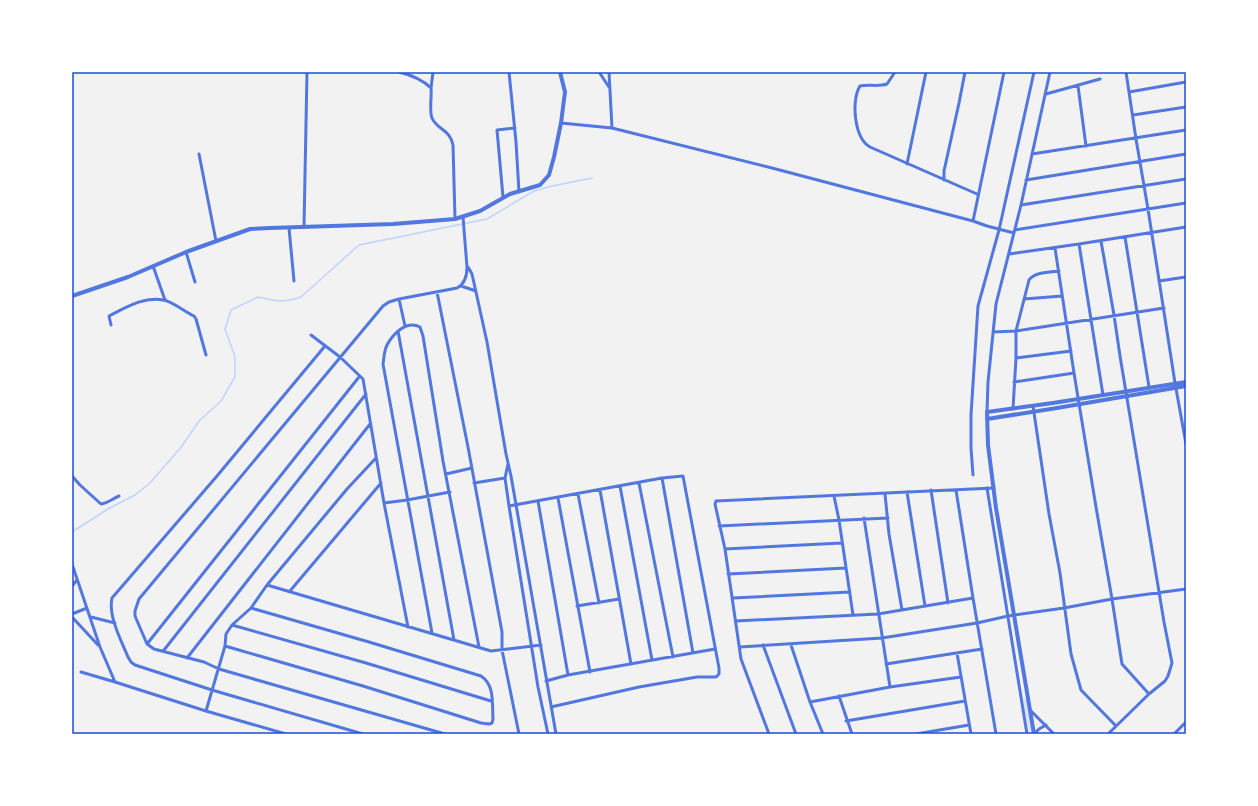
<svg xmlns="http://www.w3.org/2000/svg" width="1258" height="806" font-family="Rubik,sans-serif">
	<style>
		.green { fill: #dbe4f7 }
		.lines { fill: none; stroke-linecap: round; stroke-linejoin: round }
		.stream { stroke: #bfd3fe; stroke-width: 1.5 }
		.minor { stroke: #5277de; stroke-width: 3 }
		.tertiary { stroke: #5277de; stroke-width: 4 }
		.neatline { fill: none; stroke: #1d4ed8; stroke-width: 1.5 }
	</style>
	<rect width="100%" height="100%" fill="#f2f2f2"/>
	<path class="green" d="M1025,698L1027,699L1032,730L1029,732L1023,700Z"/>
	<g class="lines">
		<path class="stream" d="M72,532L108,509L135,495L150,483L182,446L199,421L221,401L235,377V357L225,329L231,310L258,297C275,301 284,303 301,297L359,245L487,219L534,191L552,186L592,178"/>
		<path class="minor" d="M399,72C411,75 422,79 431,88C432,96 429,111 432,118C437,130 450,129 453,145L455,219
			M509,72L516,142L519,192
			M599,72L609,87
			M609,72L612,128
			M895,72L887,84C878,87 869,84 860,86C851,100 854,138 870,147L977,194
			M1126,72L1136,139L1148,209L1175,383L1186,444
			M1078,86L1086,146
			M431,88L433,72
			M1129,92L1186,82
			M1046,94L1100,79
			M1133,115L1186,107
			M561,123L612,128L772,168L973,221L987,226L1014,233
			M199,154L216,241
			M1032,154L1186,130
			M907,164L926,72
			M944,180V171L959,103L965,72
			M1026,180L1186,154
			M503,197L497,130L515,128
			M1021,205L1186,179
			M973,221L1004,72
			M304,227L307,72
			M289,228L294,281
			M1015,230L1186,203
			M1125,237L1149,387
			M1101,241L1114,315L1120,356L1164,622L1172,663L1168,676L1165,681L1149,694L1108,734
			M1079,244L1103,395
			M1055,248L1074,373L1096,507L1112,599L1122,664L1149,694
			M186,252L195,282
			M1009,254L1079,244L1186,227
			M153,266L165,300
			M468,267L472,274L487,342L506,454L511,476L556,734
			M1159,281L1186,277
			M461,286L476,291
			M437,292L468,447L502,632V650L519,734
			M399,299L405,326
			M1024,299L1062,296
			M111,325L109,316C125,308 144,296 163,300C172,301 185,312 194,316L196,319L206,355
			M398,331L454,640
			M993,332L1016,331L1164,308
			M311,335L340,357L363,379L384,503L408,627
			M325,346L217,476L112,598C108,616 121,640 128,657L131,662L135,665L212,690L363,734
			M1016,358L1071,351
			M1014,382L1074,373
			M1033,406L1049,514L1060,573L1071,654L1081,690L1116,726
			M1013,409L1016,358V331L1029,280C1034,272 1050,272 1059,271
			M987,412L988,382L996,304L1021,205L1050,72
			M508,464L505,478L509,506L538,687L548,734
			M446,474L472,468
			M973,475L971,448V415L978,306L999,230L1034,72
			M72,476L80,485L101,504C108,503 112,499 119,496
			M662,478L693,653
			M474,483L505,478
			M639,483L673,657
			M620,486L652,660
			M987,488L1027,734
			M600,490L631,664
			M931,490L948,603
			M956,490L973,598L996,734
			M907,492L925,606
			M578,494L599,603
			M885,494L889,534L902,610
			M834,496L839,520L853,615
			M558,498L590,672
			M538,501L568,675
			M384,503L407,500L450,492
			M509,506L662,478L683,476L719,668V674L716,677H697L639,687L551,707
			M864,518L890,687
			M719,526L888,518
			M725,549L842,543
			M72,564L100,647L115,682
			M728,574L846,568
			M267,585L491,651L541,645
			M72,586L77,580
			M290,591L381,483
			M733,598L850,592
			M577,606L619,599
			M72,614L87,608
			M72,617L98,645
			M91,617L115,623
			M736,621L878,614L973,598
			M232,625L366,663L491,701
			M432,633L383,364C384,358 384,351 387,345C393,334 406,320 420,327L423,336L443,461L479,647
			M147,644L359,377
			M763,645L796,734
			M791,645L810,702L823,734
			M225,646L363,686L481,723L489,724L492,723L493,719C492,704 495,685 481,676L369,642L251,608
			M740,647L882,638L977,623L1008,616L1064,608L1112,599L1186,589
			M164,650L366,394
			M957,653L971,734
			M187,658L370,424
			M886,664L982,649
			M81,672L115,682L206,711L286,734
			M546,681L568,675L715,649
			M839,696L852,734
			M810,702L890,687L961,677
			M206,711L225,646L226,634L232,625L251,608L267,585L347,489L376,458
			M1031,711L1054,734
			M846,721L965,701
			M445,734L219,669L204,662L154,649L147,644L135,616V611L139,599L383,306L389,302L399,299L457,288C465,284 467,275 467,267L463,217
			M769,734L741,659L725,549L715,504L716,501L994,488
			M916,734L969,725
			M1034,734L1039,729L1046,725
			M1174,734L1186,722"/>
		<path class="tertiary" d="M72,296L128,277L186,252L250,229L270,228L393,224L455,219L480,211L510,194L540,185L549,175L554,157L561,123L565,92L560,72
			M987,419L1057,408L1186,386
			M1034,734L996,508L988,445L987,412L1053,403L1186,382"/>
	</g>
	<rect width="1258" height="806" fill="none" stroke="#ffffff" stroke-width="146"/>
	<rect x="73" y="73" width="1112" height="660" class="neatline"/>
</svg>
